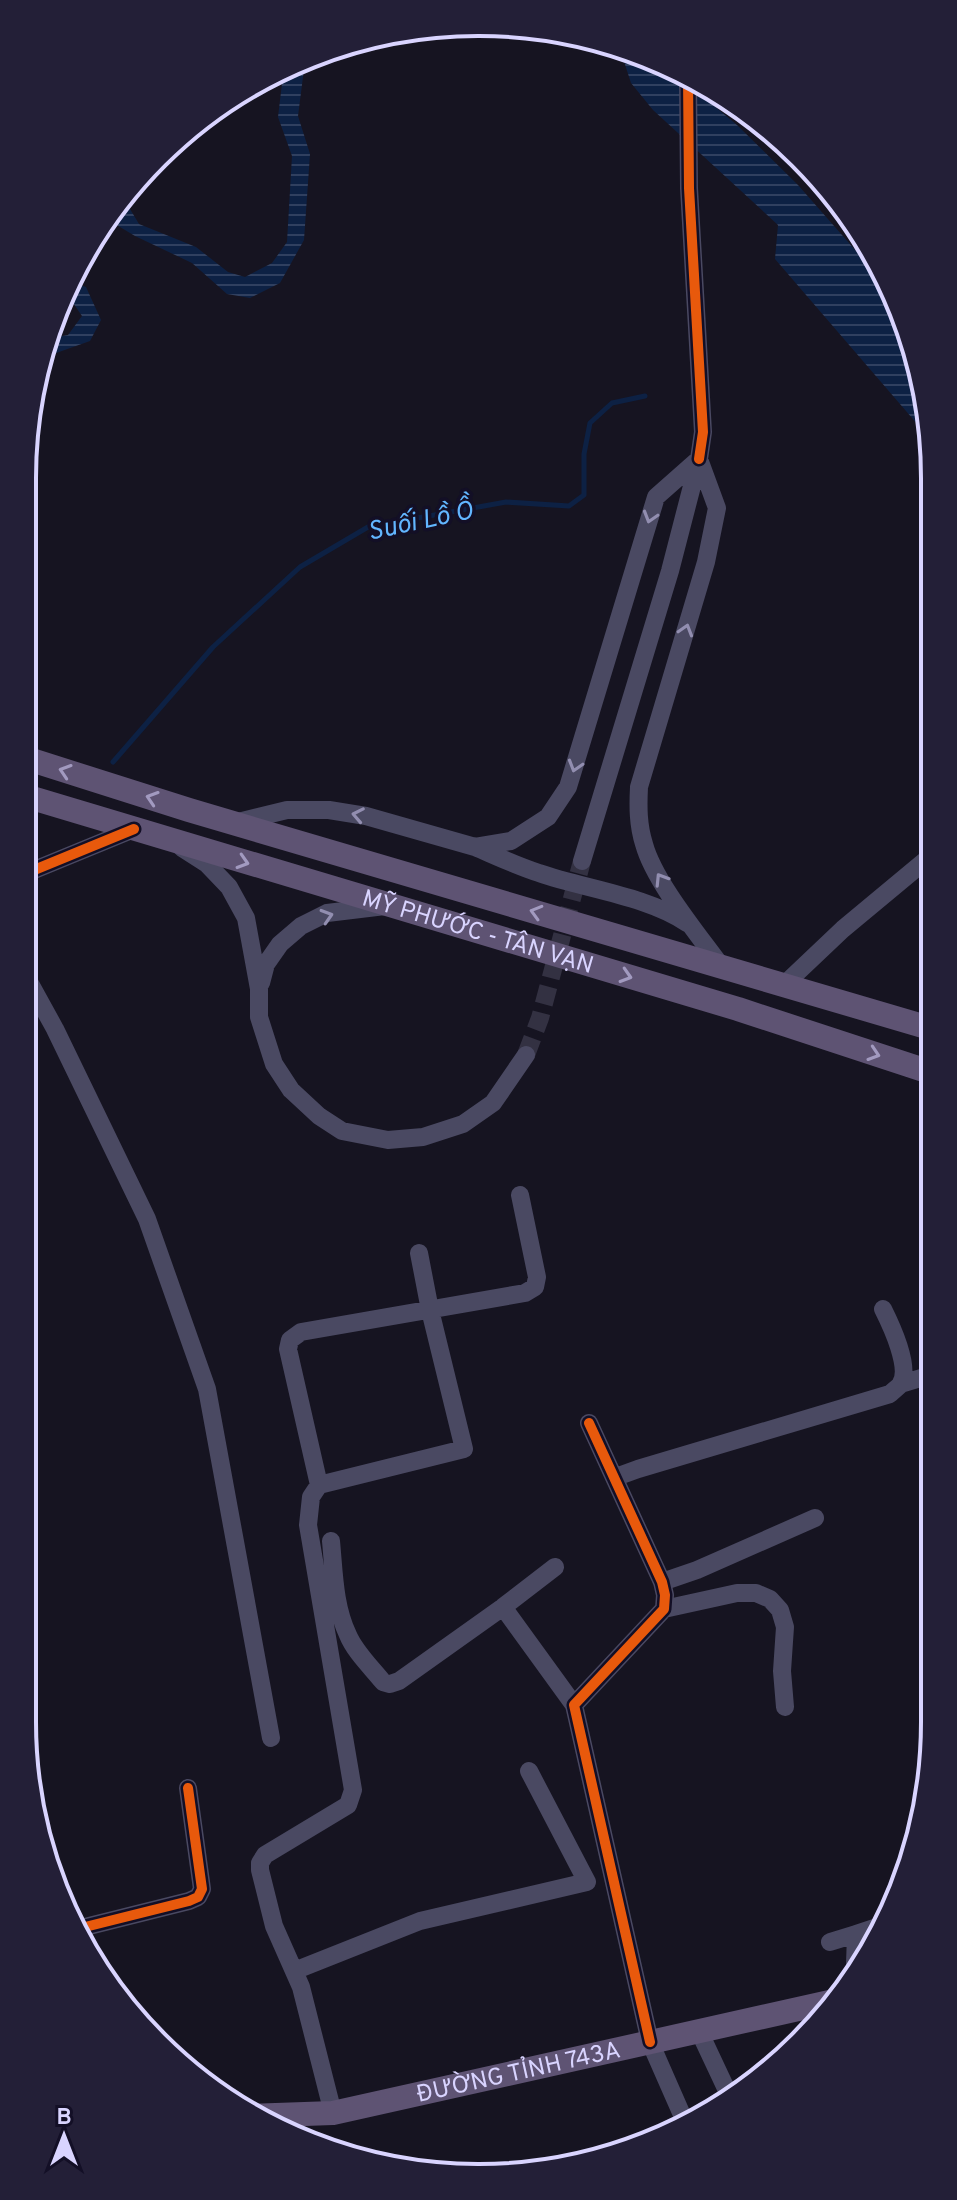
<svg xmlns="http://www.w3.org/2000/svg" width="957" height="2200" font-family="Overpass,sans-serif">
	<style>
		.water { fill: url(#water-rules) }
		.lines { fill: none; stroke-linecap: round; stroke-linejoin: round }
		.stream { stroke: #0d2144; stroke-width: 5 }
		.minor-tunnel { stroke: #333142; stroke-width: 18; stroke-dasharray: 18 9; stroke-linecap: butt }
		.minor { stroke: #4a4962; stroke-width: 18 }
		.major { stroke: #5e5373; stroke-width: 24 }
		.cycleway-casing { stroke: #130f26; stroke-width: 15 }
		.cycleway { stroke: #e8590c; stroke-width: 10 }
		.oneway { stroke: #928eb0 }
		.oneway2 { stroke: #a29ac0 }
		.labels { text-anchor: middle; stroke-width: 7; stroke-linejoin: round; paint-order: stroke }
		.street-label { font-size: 24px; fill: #d9d4ff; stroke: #130f26 }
		.water-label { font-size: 26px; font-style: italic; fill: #62b6ff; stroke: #130f26 }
		.rim { fill: none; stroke: #d9d4ff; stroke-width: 4 }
	</style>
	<defs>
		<pattern id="water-rules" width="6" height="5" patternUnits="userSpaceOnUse" patternTransform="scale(2)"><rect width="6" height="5" fill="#0d2144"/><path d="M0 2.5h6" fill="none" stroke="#304060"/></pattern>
	</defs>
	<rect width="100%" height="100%" fill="#161421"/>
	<path class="water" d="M619,46H626L669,68L737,125L798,185L893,293L931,418V440L775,259L778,225L653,110L631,83Z
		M305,61L298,116L310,154L304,240L280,283L250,298L227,294L192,263L135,236L110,221L124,199L139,224L196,247L228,272L245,277L272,263L287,242L292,156L278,117L284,67Z
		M74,283L86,287L101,320L90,341L42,358L45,339L68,335L82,316L71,300L65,299Z"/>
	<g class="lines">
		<path class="stream" d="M113,762L213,647L300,567L368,527L506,502L569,506L584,495V454L590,423L612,403L645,396"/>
		<path class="minor-tunnel" d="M526,1055L540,1018L582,861"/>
		<path class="minor" d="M699,459L717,508L706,562L639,787C638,807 638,825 644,844C654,881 697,933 721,966
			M234,823L287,810H329L366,816L475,847L511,841L548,817L568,787L656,497L699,459
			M475,847C496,856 517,866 539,873C585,889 647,896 687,923
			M182,848L207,864L229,887L246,918L259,989V1017L274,1064L291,1090L319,1116L342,1131L388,1140L423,1137L463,1124L493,1103L526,1055
			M582,861L670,571L699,459L703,432L689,188L688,77
			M22,875L134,829
			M22,969L55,1029L147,1219L207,1389L271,1738
			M261,983L266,964L280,944L301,926L327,913L385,906
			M785,984L843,929L932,855
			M901,1384L934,1374
			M589,1423L662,1582L665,1595L664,1609L574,1705L650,2042L686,2124
			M616,1477L638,1469L890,1394C893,1391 897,1388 900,1385C912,1369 891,1325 883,1309
			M319,1485L288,1349L290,1340L301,1332L525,1293L535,1287L537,1277L520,1195
			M331,1541C334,1572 334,1606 348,1635C355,1652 371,1667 383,1682L390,1684L399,1681L503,1607L574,1705
			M662,1582L697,1570L815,1518
			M503,1607L555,1567
			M664,1609L737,1593H756L770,1599L780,1610L785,1627L782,1671L785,1707
			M45,1860L47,1870
			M81,1928L189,1901L198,1897L202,1889L188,1788
			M830,1942L856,1934
			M855,1964L856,1934L877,1927
			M294,1971L420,1921L587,1882L529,1771
			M699,2031L730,2097
			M333,2113L301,1987L274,1926L260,1870V1863L265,1855L348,1805L353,1790L308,1525L311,1497L319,1485L464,1449L430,1310L419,1253"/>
		<g class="major">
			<path d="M22,757L189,810L933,1029"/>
			<path id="s1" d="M22,795L738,1009L933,1073"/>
			<path id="s2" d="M249,2116L333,2113L834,2001"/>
		</g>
		<defs>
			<path id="cycleway" d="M688,77L689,188L703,432L699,459
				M22,875L134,829
				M589,1423L662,1582L665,1595L664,1609L574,1705L650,2042
				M81,1928L189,1901L198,1897L202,1889L188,1788"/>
		</defs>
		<use href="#cycleway" class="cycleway-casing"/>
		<use href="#cycleway" class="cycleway"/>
	</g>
	<defs><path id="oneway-chevron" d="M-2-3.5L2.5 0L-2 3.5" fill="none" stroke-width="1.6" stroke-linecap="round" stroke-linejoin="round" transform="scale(2)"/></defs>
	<g class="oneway">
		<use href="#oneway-chevron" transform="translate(650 517) rotate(107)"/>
		<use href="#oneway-chevron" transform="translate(686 630) rotate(-73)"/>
		<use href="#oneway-chevron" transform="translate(575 766) rotate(107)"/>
		<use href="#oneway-chevron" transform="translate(358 815) rotate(-169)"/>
		<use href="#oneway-chevron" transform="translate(661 879) rotate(-122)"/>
		<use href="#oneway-chevron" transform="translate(327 916) rotate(-17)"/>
	</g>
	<g class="oneway2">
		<use href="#oneway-chevron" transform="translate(65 771) rotate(-162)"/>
		<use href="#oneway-chevron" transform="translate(152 798) rotate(-162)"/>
		<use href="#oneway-chevron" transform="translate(243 862) rotate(17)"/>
		<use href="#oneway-chevron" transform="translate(536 912) rotate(-164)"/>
		<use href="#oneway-chevron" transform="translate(626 976) rotate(17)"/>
		<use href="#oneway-chevron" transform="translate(874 1054) rotate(18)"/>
	</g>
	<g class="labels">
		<g class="street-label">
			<text dy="8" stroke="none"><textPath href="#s1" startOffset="476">MỸ PHƯỚC - TÂN VẠN</textPath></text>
			<text dy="8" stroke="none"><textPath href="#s2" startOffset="274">ĐƯỜNG TỈNH 743A</textPath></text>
		</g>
		<g class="water-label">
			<text transform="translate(420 520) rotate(-12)" y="9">Suối Lồ Ồ</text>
		</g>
	</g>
	<path d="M0 0H957V2200H0ZM478 36H479A442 442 0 0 1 921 478V1722A442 442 0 0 1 479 2164H478A442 442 0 0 1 36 1722V478A442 442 0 0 1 478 36Z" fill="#231f37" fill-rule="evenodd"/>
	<path class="rim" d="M478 36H479A442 442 0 0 1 921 478V1722A442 442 0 0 1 479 2164H478A442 442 0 0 1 36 1722V478A442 442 0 0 1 478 36Z"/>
	<g transform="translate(64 2136)" stroke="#130f26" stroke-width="6" paint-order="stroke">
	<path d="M0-6L14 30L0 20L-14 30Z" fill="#d9d4ff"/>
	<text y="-12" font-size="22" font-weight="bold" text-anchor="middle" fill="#d9d4ff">B</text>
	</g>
</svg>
